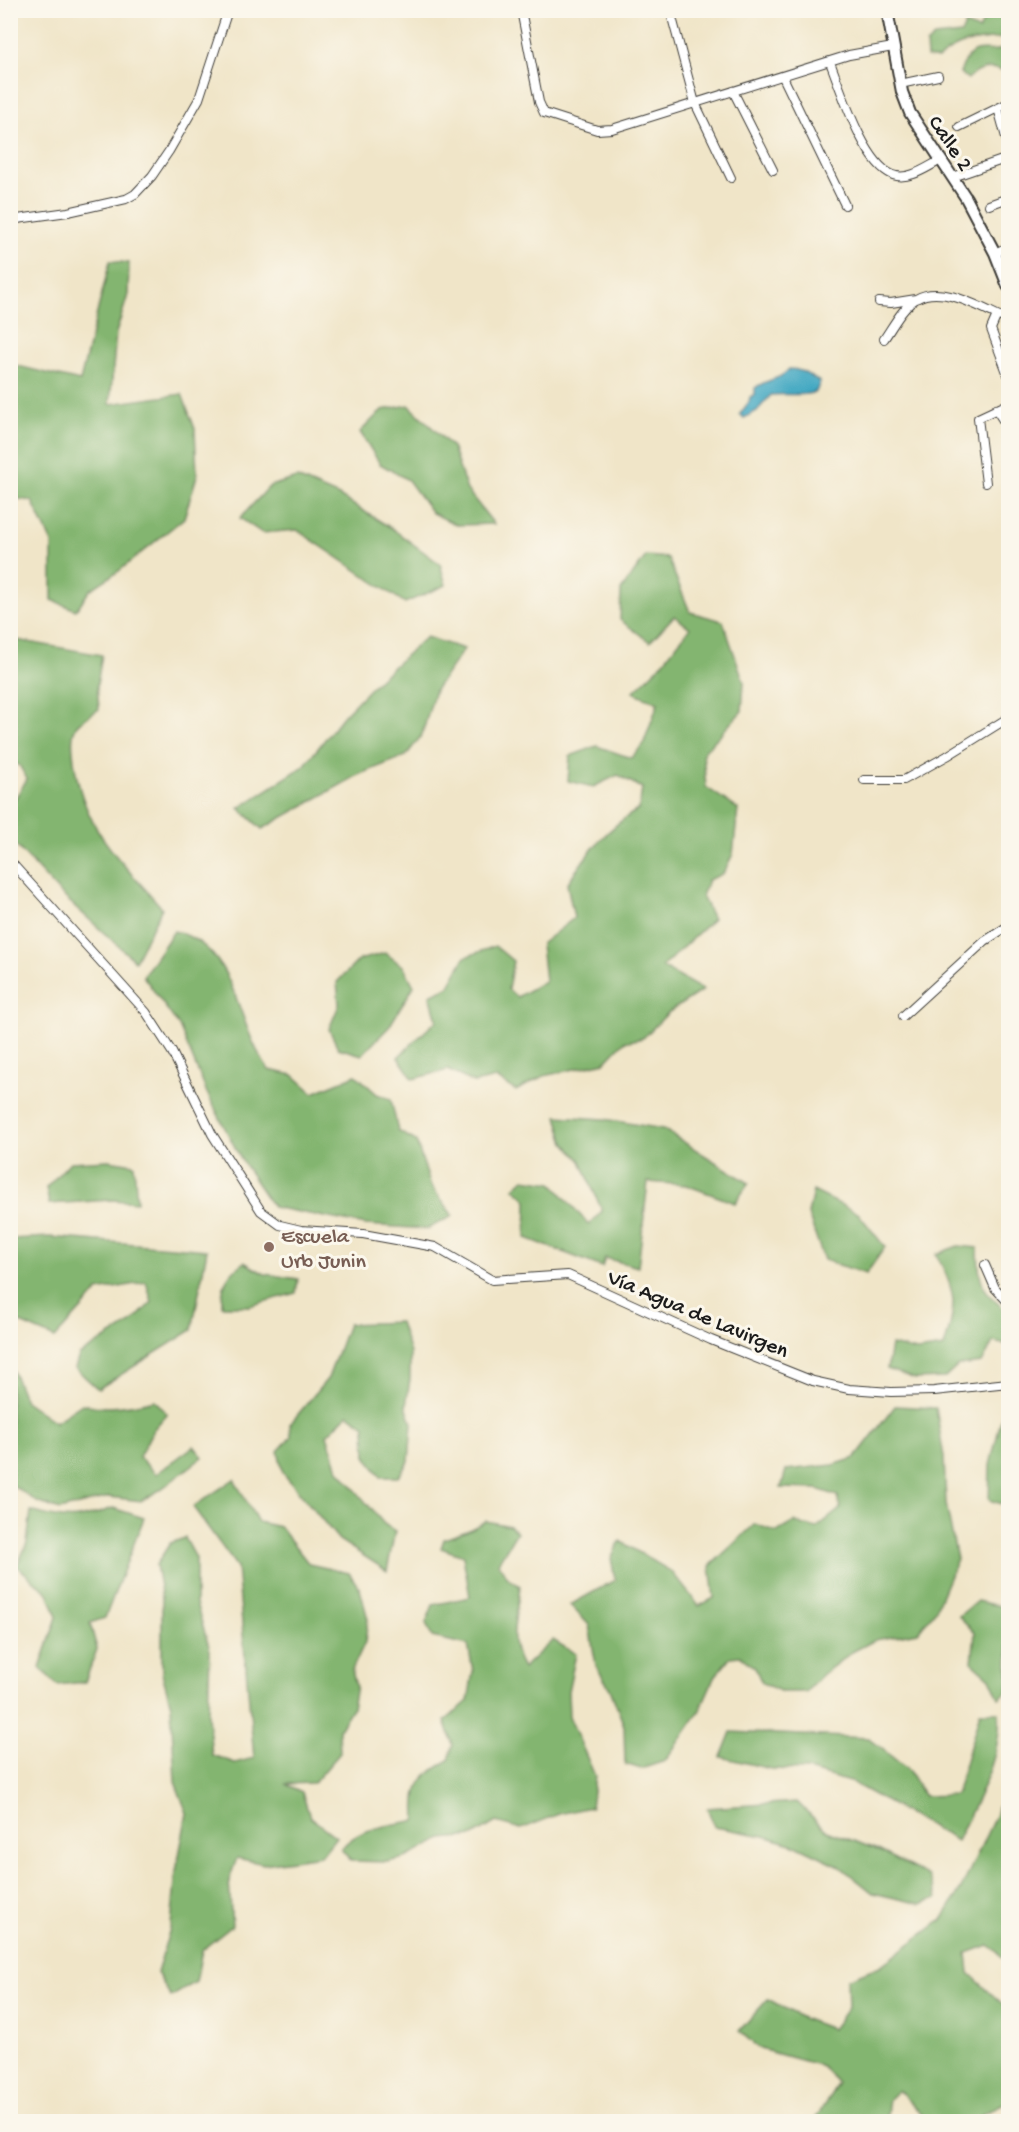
<svg xmlns="http://www.w3.org/2000/svg" width="1019" height="2132" font-family="'Gochi Hand',sans-serif">
	<style>
		.forest { fill: #83b56f; stroke: #506846; stroke-width: 1.5 }
		.water { fill: #42a8c2; stroke: #2f626f; stroke-width: 1.5 }
		.lines { fill: none; stroke-linecap: round; stroke-linejoin: round }
		.street-casing { stroke: #3c3a36; stroke-width: 10 }
		.secondary-casing { stroke: #3c3a36; stroke-width: 14 }
		.street { stroke: #fff; stroke-width: 8 }
		.secondary { stroke: #fff; stroke-width: 10 }
		.education-dot { fill: #8d6e63; stroke: #fbf7ec; stroke-width: 2 }
		.labels { text-anchor: middle; stroke-width: 6; stroke-linejoin: round; paint-order: stroke }
		.street-label { font-size: 22px; fill: #1c1c1c; stroke: #fbf7ec }
		.education-label { font-size: 22px; fill: #785e54; stroke: #fbf7ec; text-anchor: start }
	</style>
	<rect width="100%" height="100%" fill="#fbf7ec"/>
	<filter id="ink" filterUnits="userSpaceOnUse"><feTurbulence type="fractalNoise" baseFrequency=".0167" numOctaves="2"/><feDisplacementMap in="SourceGraphic" scale="12" xChannelSelector="R" yChannelSelector="G"/><feConvolveMatrix kernelMatrix="1 2 1 2 8 2 1 2 1" color-interpolation-filters="sRGB"/></filter>
	<filter id="wash" filterUnits="userSpaceOnUse"><feTurbulence type="fractalNoise" baseFrequency=".008" numOctaves="4" result="noise"/><feDisplacementMap in="SourceGraphic" scale="24" xChannelSelector="R" yChannelSelector="G"/><feGaussianBlur stdDeviation="1.35" result="paint"/><feColorMatrix in="noise" values="0 0 0 0 0 0 0 0 0 0 0 0 0 0 0 0 0 1.4 0 .05"/><feComposite in="paint" operator="in"/></filter>
	<g filter="url(#wash)">
		<rect width="100%" height="100%" fill="#f0e5c8"/>
		<path class="forest" d="M978,11H1008V44L1003,38C978,40 958,41 938,59L927,57L926,44L934,37L961,34L965,25L979,30L984,19Z
			M1008,47V72C993,67 980,66 968,79L960,73C973,36 984,58 1008,47Z
			M110,261L129,263L128,295L116,333L110,404L182,394L195,429L197,476L184,518L119,571L90,590L76,610L52,600V543L32,501L13,498L11,506V371L14,365L80,381Z
			M409,405L452,447L467,490L494,524L457,525L432,513L408,480L380,464L360,432L382,410Z
			M297,478L339,496L390,527L440,564L446,585L405,603L297,530L262,533L240,518L270,486Z
			M646,556L668,558L690,612L723,621L744,682L742,711L703,753L706,787L738,809L733,854L723,874L708,880L702,896L713,919L662,967L703,990L669,1012L643,1038L624,1042L605,1062L544,1076L516,1091L496,1078L474,1083L448,1070L413,1079L398,1057L437,1020L430,995L448,987L465,957L495,946L513,961L508,989L517,997L545,981L541,944L574,918L567,884C587,854 606,828 639,809L642,788L618,775L593,787L568,781L570,756L597,746L631,758L643,745L658,703L633,692L661,665L690,628L674,616L650,642L620,620L621,590Z
			M426,637L464,649L435,690L422,735L406,756L360,774L262,829L239,808L304,766L344,715L375,683Z
			M11,639L102,655L97,685L99,709C93,714 82,719 77,725C70,735 73,750 74,761C84,831 118,857 162,908L135,961L60,893L11,840V805L27,779L19,765L11,763Z
			M174,931C239,947 234,1024 269,1070L293,1075L313,1093L356,1075L377,1094L391,1099L398,1131L416,1141L431,1186L453,1216L427,1229L366,1225L273,1207L242,1161L207,1093L179,1026L143,976Z
			M385,953L403,966L414,986L389,1027L362,1055L338,1048L329,1029L339,1005L337,982L359,960Z
			M557,1116L604,1119L663,1129L749,1183L735,1203L686,1185L648,1182L638,1267L605,1258L602,1267L526,1238L527,1200L514,1188L524,1179L552,1183L589,1225L602,1211L581,1161L565,1143Z
			M108,1160L134,1164L137,1202L112,1200L49,1204L46,1188L70,1162Z
			M813,1191L858,1213L885,1247L866,1274L824,1260L808,1214Z
			M50,1237L207,1250L192,1330L98,1389L75,1368L79,1355L131,1323L152,1302L146,1282L98,1291L55,1338L11,1319V1239Z
			M958,1246L978,1248C979,1282 980,1290 1008,1312V1345L993,1342L982,1363L958,1366L945,1378L915,1379L887,1369L891,1345L917,1351L944,1347C957,1305 957,1293 936,1254Z
			M244,1262L265,1274L298,1279L296,1293L249,1306H222C221,1285 227,1274 244,1262Z
			M400,1322L410,1353V1379L406,1406L412,1423L409,1461L398,1477H381L366,1456L365,1426L348,1414L327,1435L338,1469L384,1524L395,1531L387,1571L339,1540L283,1473L278,1451L291,1437L290,1424L328,1378L348,1324Z
			M10,1364L25,1401L55,1422L82,1404C106,1410 132,1406 155,1400L167,1414L153,1430L139,1457L156,1474L194,1446L203,1457L160,1490L141,1501L109,1497L60,1510L37,1502L11,1484Z
			M895,1406L936,1408L944,1457L946,1504L957,1559L935,1611L918,1632L875,1640L852,1652L822,1675L806,1692H782L762,1683L755,1668L740,1656L730,1657L714,1678L699,1712L665,1761L641,1769L625,1764L624,1726L610,1689L596,1666L589,1625L570,1605L615,1580L611,1558L620,1541L672,1572L699,1606L714,1598L710,1566L755,1524L777,1532L794,1522L816,1528L840,1509L838,1496L817,1489L781,1488L786,1470L833,1465L855,1458Z
			M1004,1407H1008V1506L989,1500L990,1465Z
			M234,1479L258,1522L280,1527L309,1564L349,1573L360,1589L368,1619L365,1642L352,1670L356,1687L352,1708L339,1729L340,1753L314,1783L285,1784L302,1792L310,1817L336,1837L321,1856L264,1864L237,1858L229,1880L232,1926L202,1950L196,1982L171,1997L157,1973L171,1925L176,1871L187,1813L175,1782L171,1706L162,1673V1598L156,1565L170,1543L185,1538L196,1558V1603L210,1650L208,1716L212,1755L235,1763L254,1758L237,1567L193,1507Z
			M113,1508L144,1518L105,1618L90,1623L97,1649L85,1682L57,1685L40,1668L57,1617L48,1593L17,1566L27,1543L31,1511C67,1522 78,1521 113,1508Z
			M486,1521L510,1526L517,1532L498,1563L509,1579L520,1586C517,1618 506,1639 523,1668L553,1640L576,1654L568,1691L569,1716L595,1776L591,1807L559,1814L521,1829L496,1822L473,1836L442,1839L405,1858L387,1862L351,1861L341,1849C358,1827 390,1826 416,1820C414,1784 419,1778 449,1760L453,1745L445,1721L468,1701L473,1671L468,1645L432,1637L426,1623L433,1605L470,1597L463,1556L441,1548L444,1539L467,1531Z
			M977,1601L1008,1608V1691L999,1698L990,1678L972,1662L975,1633L959,1616Z
			M980,1712H999C1003,1758 975,1802 957,1841L853,1783L808,1770L771,1769L721,1757L731,1732L869,1738L909,1771L924,1796L956,1795Z
			M1007,1759L1008,1962L989,1945L967,1953L969,1973L1008,2009V2101L983,2114L974,2121H928L898,2090L889,2099L886,2121H814L838,2083L822,2066L760,2049L739,2031L768,1999L802,2018L832,2029L848,2008L847,1979L880,1966L942,1920L961,1889L996,1814Z
			M797,1802L827,1831L878,1850L929,1876L937,1898L921,1904L873,1893L838,1865L798,1846L764,1836L715,1827L707,1808Z"/>
		<path class="water" d="M789,369C804,369 808,376 820,382L816,392C800,397 787,393 771,395L757,411L744,418L740,414L749,402L750,397L755,394V388C766,379 781,380 789,369Z"/>
	</g>
	<g filter="url(#ink)">
		<g class="lines">
			<defs>
				<path id="street" d="M521,10L539,102L544,113L597,130L612,129L849,55L893,47
					M670,10L695,103L731,178
					M830,62C841,90 864,164 893,175C909,181 927,167 941,160
					M783,77L845,205
					M900,84L938,76
					M733,91L773,170
					M998,108L1008,145
					M959,127L1008,103
					M953,177L1008,158
					M989,205L1008,198
					M10,220L68,212L126,199L135,194L152,176L169,151L199,99L228,10
					M995,253L1008,247
					M879,302L891,303L916,299
					M997,315L991,329L1008,375
					M884,339C893,326 902,308 916,299C943,283 984,310 1008,320
					M996,409L1008,428
					M986,483L978,418L1008,404
					M864,780H904L947,756L1008,718
					M10,861L146,1012L172,1052L212,1134L261,1211L280,1225L301,1230L363,1234L435,1247L492,1280L568,1275L711,1340L813,1381L849,1389L891,1392L934,1391L1008,1383
					M903,1016L985,941L1008,926
					M985,1265L995,1288L1008,1302"/>
				<path id="secondary" d="M887,10L902,92L910,113L966,198L995,253L1008,286"/>
			</defs>
			<use href="#street" class="street-casing"/>
			<use href="#secondary" class="secondary-casing"/>
			<use href="#street" class="street"/>
			<use href="#secondary" class="secondary"/>
		</g>
	</g>
	<circle class="education-dot" cx="269" cy="1247" r="6"/>
	<g class="labels">
		<g class="street-label">
			<text transform="translate(952 142) rotate(56)" y="8">Calle 2</text>
			<text transform="translate(699 1312) rotate(23)" y="8">Vía Agua de Lavirgen</text>
		</g>
		<g class="education-label">
			<text x="281" y="1242">Escuela<tspan x="281" dy="25">Urb Junin</tspan></text>
		</g>
	</g>
	<rect width="1019" height="2132" fill="none" stroke="#fbf7ec" stroke-width="36"/>
</svg>
